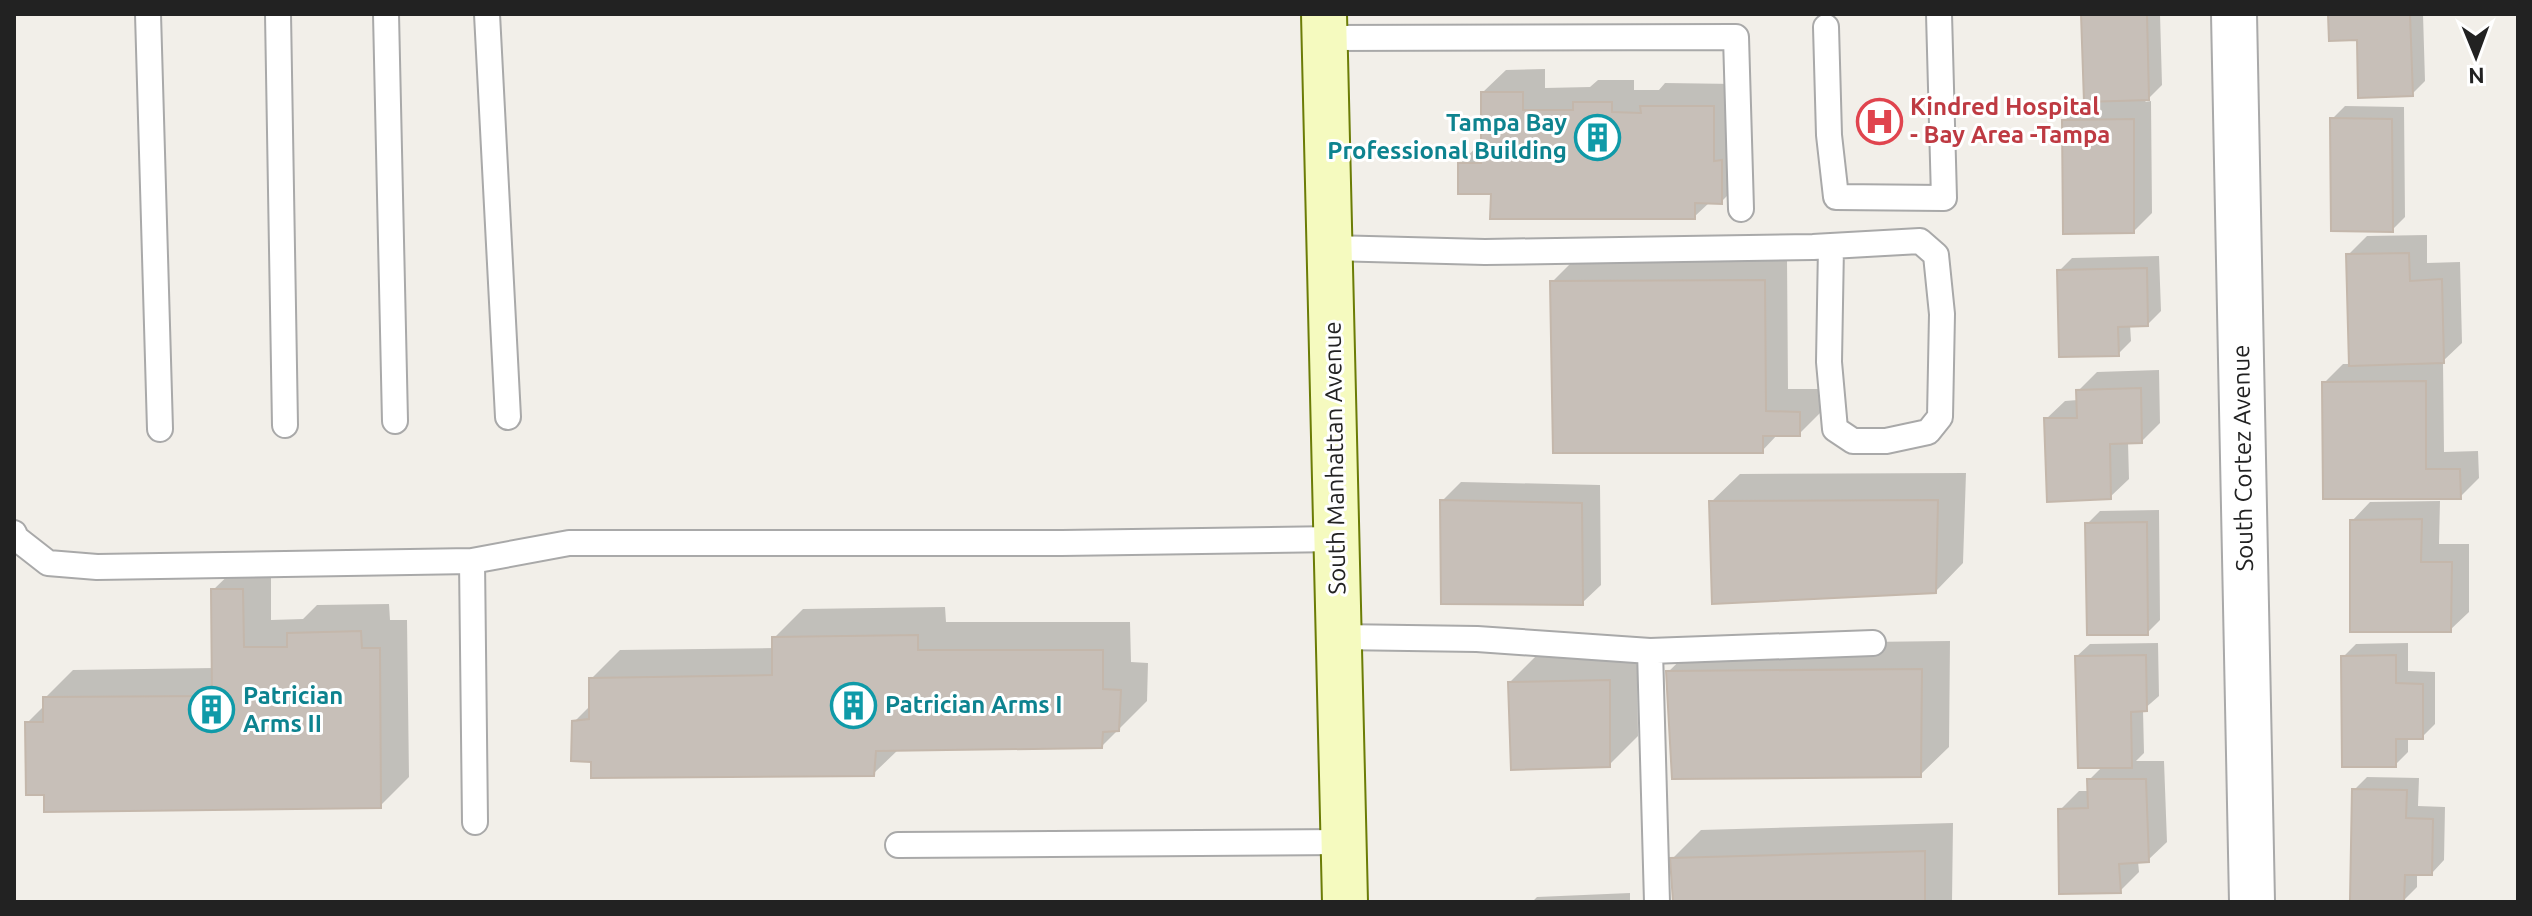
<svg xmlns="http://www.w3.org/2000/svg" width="2532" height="916" font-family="Ubuntu,sans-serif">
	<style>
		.shadow { fill: #0003 }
		.building { fill: #c7bfb8; stroke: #c4b7ab; stroke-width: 2 }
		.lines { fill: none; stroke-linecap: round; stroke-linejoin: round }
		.lane-casing { stroke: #a9a9a9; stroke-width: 28 }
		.street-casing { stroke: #a9a9a9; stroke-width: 48 }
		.secondary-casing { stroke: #6b7c06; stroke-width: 48 }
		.lane { stroke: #fff; stroke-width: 24 }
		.street { stroke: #fff; stroke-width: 44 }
		.secondary { stroke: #f5fabf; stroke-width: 44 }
		.labels { text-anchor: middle; stroke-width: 6; stroke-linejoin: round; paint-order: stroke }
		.health-label { font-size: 24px; font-weight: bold; fill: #be3a42; stroke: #fff; text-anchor: start }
		.culture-label { font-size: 24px; font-weight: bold; fill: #0d838f; stroke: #fff; text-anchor: start }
		.street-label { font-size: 24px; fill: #222; stroke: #fff }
	</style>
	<rect width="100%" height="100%" fill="#f2efe9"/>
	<path class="shadow" d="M2083,14H2160L2162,85L2145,102L2151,101L2152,213L2134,231L2064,121L2083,103H2086Z
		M2330,14H2423L2425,81L2412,94L2359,38Z
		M1545,69V88L1590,87L1598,80H1634V90H1659L1665,83L1736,84L1744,179L1721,202H1710L1694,217L1493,192L1460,164L1483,140V92L1506,70Z
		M2345,106L2404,107L2405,217L2392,230L2332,119Z
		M2427,235V263L2460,262L2462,343L2443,361L2444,452L2478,451L2479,478L2460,497H2325L2324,383L2343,364H2351L2348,255L2367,236Z
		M2159,256L2161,311L2148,324L2130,325L2131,341L2118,354L2059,271L2072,258Z
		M1787,258L1788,389H1822V411L1799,434H1778L1762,451L1552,282L1575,259Z
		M2159,370L2160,423L2142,441L2128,442L2129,479L2110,497L2046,419L2065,401L2078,400V391L2097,372Z
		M1966,473L1963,563L1935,592L1711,502L1740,474Z
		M1461,482L1600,485L1601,585L1582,603L1442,501Z
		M2440,501L2439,544H2469V612L2450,630L2352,521L2370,502Z
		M2159,510L2160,620L2147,633L2087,524L2100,511Z
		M271,561V620L303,619L317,605L389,604L390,620H407L409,777L380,806L46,793L27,723L45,705V698L73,670L214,668L213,590L242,562Z
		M945,607L946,622H1130L1131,662L1148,663L1147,701L1102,746L899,749L873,774L592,760L574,722L591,705V679L620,650L774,648V638L803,609Z
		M1950,641L1949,747L1920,775L1668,672L1697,644Z
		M2158,643L2159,696L2143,710L2144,753L2136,761H2164L2167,842L2148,860L2138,861L2139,872L2120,891L2060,810L2079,791H2090L2089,780L2103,766L2077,656L2090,644Z
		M2408,643V671L2435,672V724L2422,737H2408V752L2395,765L2343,657L2356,644Z
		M1637,652L1638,736L1609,765L1510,682L1538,654Z
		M2367,777L2419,778L2418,806L2445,807L2444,860L2432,873H2417V887L2404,900L2354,790Z
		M1953,823L1952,902H1675L1672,859L1701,830Z
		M1630,893V902H1532L1537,897Z"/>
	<path class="building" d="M2081,14H2147L2149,100L2084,102Z
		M2328,14H2410L2413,96L2358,98L2357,40L2329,41Z
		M1481,92H1523V110H1573V102H1612V112L1641,113L1640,106H1714V161L1722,160V204L1695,203V219H1490L1491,194H1458V163H1481Z
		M2330,118L2392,119L2393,232L2331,231Z
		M2134,119V233L2063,234L2062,120Z
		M2409,253L2410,281L2442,279L2444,363L2349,366L2346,254Z
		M2147,268L2148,326L2118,327L2119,356L2059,357L2057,270Z
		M1765,280L1766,411L1800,412V436H1763V453H1553L1550,281Z
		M2426,381V469H2460L2461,499H2323L2322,382Z
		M2141,388L2142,443L2110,444L2111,499L2047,502L2044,418H2077L2076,390Z
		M1440,500L1582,503L1583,605L1441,604Z
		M1938,500L1936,593L1712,604L1709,501Z
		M2422,519L2421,562H2452L2451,632H2350V520Z
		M2147,522L2148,635H2087L2085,523Z
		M211,589H243L244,647H287V633L361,631L362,648H380L381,808L44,812V795H26L25,722H43V697L212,696Z
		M918,635V650H1103V689L1121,690L1119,731L1103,732L1102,748L876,751L874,776L591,778V762L571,761L572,721L589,719V678L772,675V637Z
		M2146,655L2147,711L2131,712L2132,768H2078L2075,656Z
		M2396,655V683L2423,684V739H2396V767H2342L2341,656Z
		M1922,669L1921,777L1672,779L1666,671Z
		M1610,680V767L1511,770L1508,682Z
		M2087,779H2146L2149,862L2119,864L2121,893L2059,894L2058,809L2088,808Z
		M2352,789L2407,790L2406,818L2433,819L2432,875H2405L2404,902L2350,901Z
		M1925,851V902H1673L1670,858Z"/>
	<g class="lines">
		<defs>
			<path id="lane" d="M148,14L160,429
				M278,14L285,425
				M386,14L395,421
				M487,14L508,417
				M1826,27L1829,135L1836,197L1944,198L1939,14
				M1325,38L1736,37L1741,209
				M1330,248L1485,252L1813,247L1920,241L1936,255L1942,314L1940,417L1928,432L1886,441H1853L1835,429L1829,362L1831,246
				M14,533L16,538L48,563L97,567L472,561L569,543H1062L1336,539
				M472,561L475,822
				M1339,637L1477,639L1650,651L1657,902
				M1650,651L1873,643
				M898,845L1343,842"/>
			<path id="street" d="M2234,14L2252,902"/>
			<path id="secondary" d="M1324,14L1345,902"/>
		</defs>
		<use href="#lane" class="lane-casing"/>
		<use href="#street" class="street-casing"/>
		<use href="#secondary" class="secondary-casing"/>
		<use href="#lane" class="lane"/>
		<use href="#street" class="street"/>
		<use href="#secondary" class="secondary"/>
	</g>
	<defs>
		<symbol id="hospital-ring" viewBox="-11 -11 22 22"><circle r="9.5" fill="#fff" stroke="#e0444e" stroke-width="1.5"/><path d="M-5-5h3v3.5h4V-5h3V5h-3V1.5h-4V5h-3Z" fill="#e0444e"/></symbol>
		<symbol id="building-ring" viewBox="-11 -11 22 22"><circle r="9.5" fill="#fff" stroke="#0f9aa8" stroke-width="1.5"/><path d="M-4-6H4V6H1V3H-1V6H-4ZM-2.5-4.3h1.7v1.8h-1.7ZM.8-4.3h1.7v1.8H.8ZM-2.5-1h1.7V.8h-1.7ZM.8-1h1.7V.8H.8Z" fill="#0f9aa8"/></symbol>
	</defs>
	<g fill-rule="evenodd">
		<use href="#hospital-ring" x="1854" y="96" width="51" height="51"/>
		<use href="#building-ring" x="1572" y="112" width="51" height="51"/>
		<use href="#building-ring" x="828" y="680" width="51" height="51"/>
		<use href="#building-ring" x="186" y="684" width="51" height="51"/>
	</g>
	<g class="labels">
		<g class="health-label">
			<text x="1910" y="115">Kindred Hospital<tspan x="1910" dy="28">- Bay Area -Tampa</tspan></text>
		</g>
		<g class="culture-label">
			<text x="1567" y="131" text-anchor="end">Tampa Bay<tspan x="1567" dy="28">Professional Building</tspan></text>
			<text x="243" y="704">Patrician<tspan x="243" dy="28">Arms II</tspan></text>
			<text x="885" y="713">Patrician Arms I</text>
		</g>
		<g class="street-label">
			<text transform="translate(1335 458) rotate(-91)" y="8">South Manhattan Avenue</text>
			<text transform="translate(2243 458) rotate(-91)" y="8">South Cortez Avenue</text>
		</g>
	</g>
	<rect width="2532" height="916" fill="none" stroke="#222222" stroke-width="32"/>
	<g transform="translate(2476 56) rotate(179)" stroke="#ffffff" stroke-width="6" paint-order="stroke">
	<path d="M0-6L14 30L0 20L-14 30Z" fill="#222222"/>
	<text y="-12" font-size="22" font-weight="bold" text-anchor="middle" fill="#222222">N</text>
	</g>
</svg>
